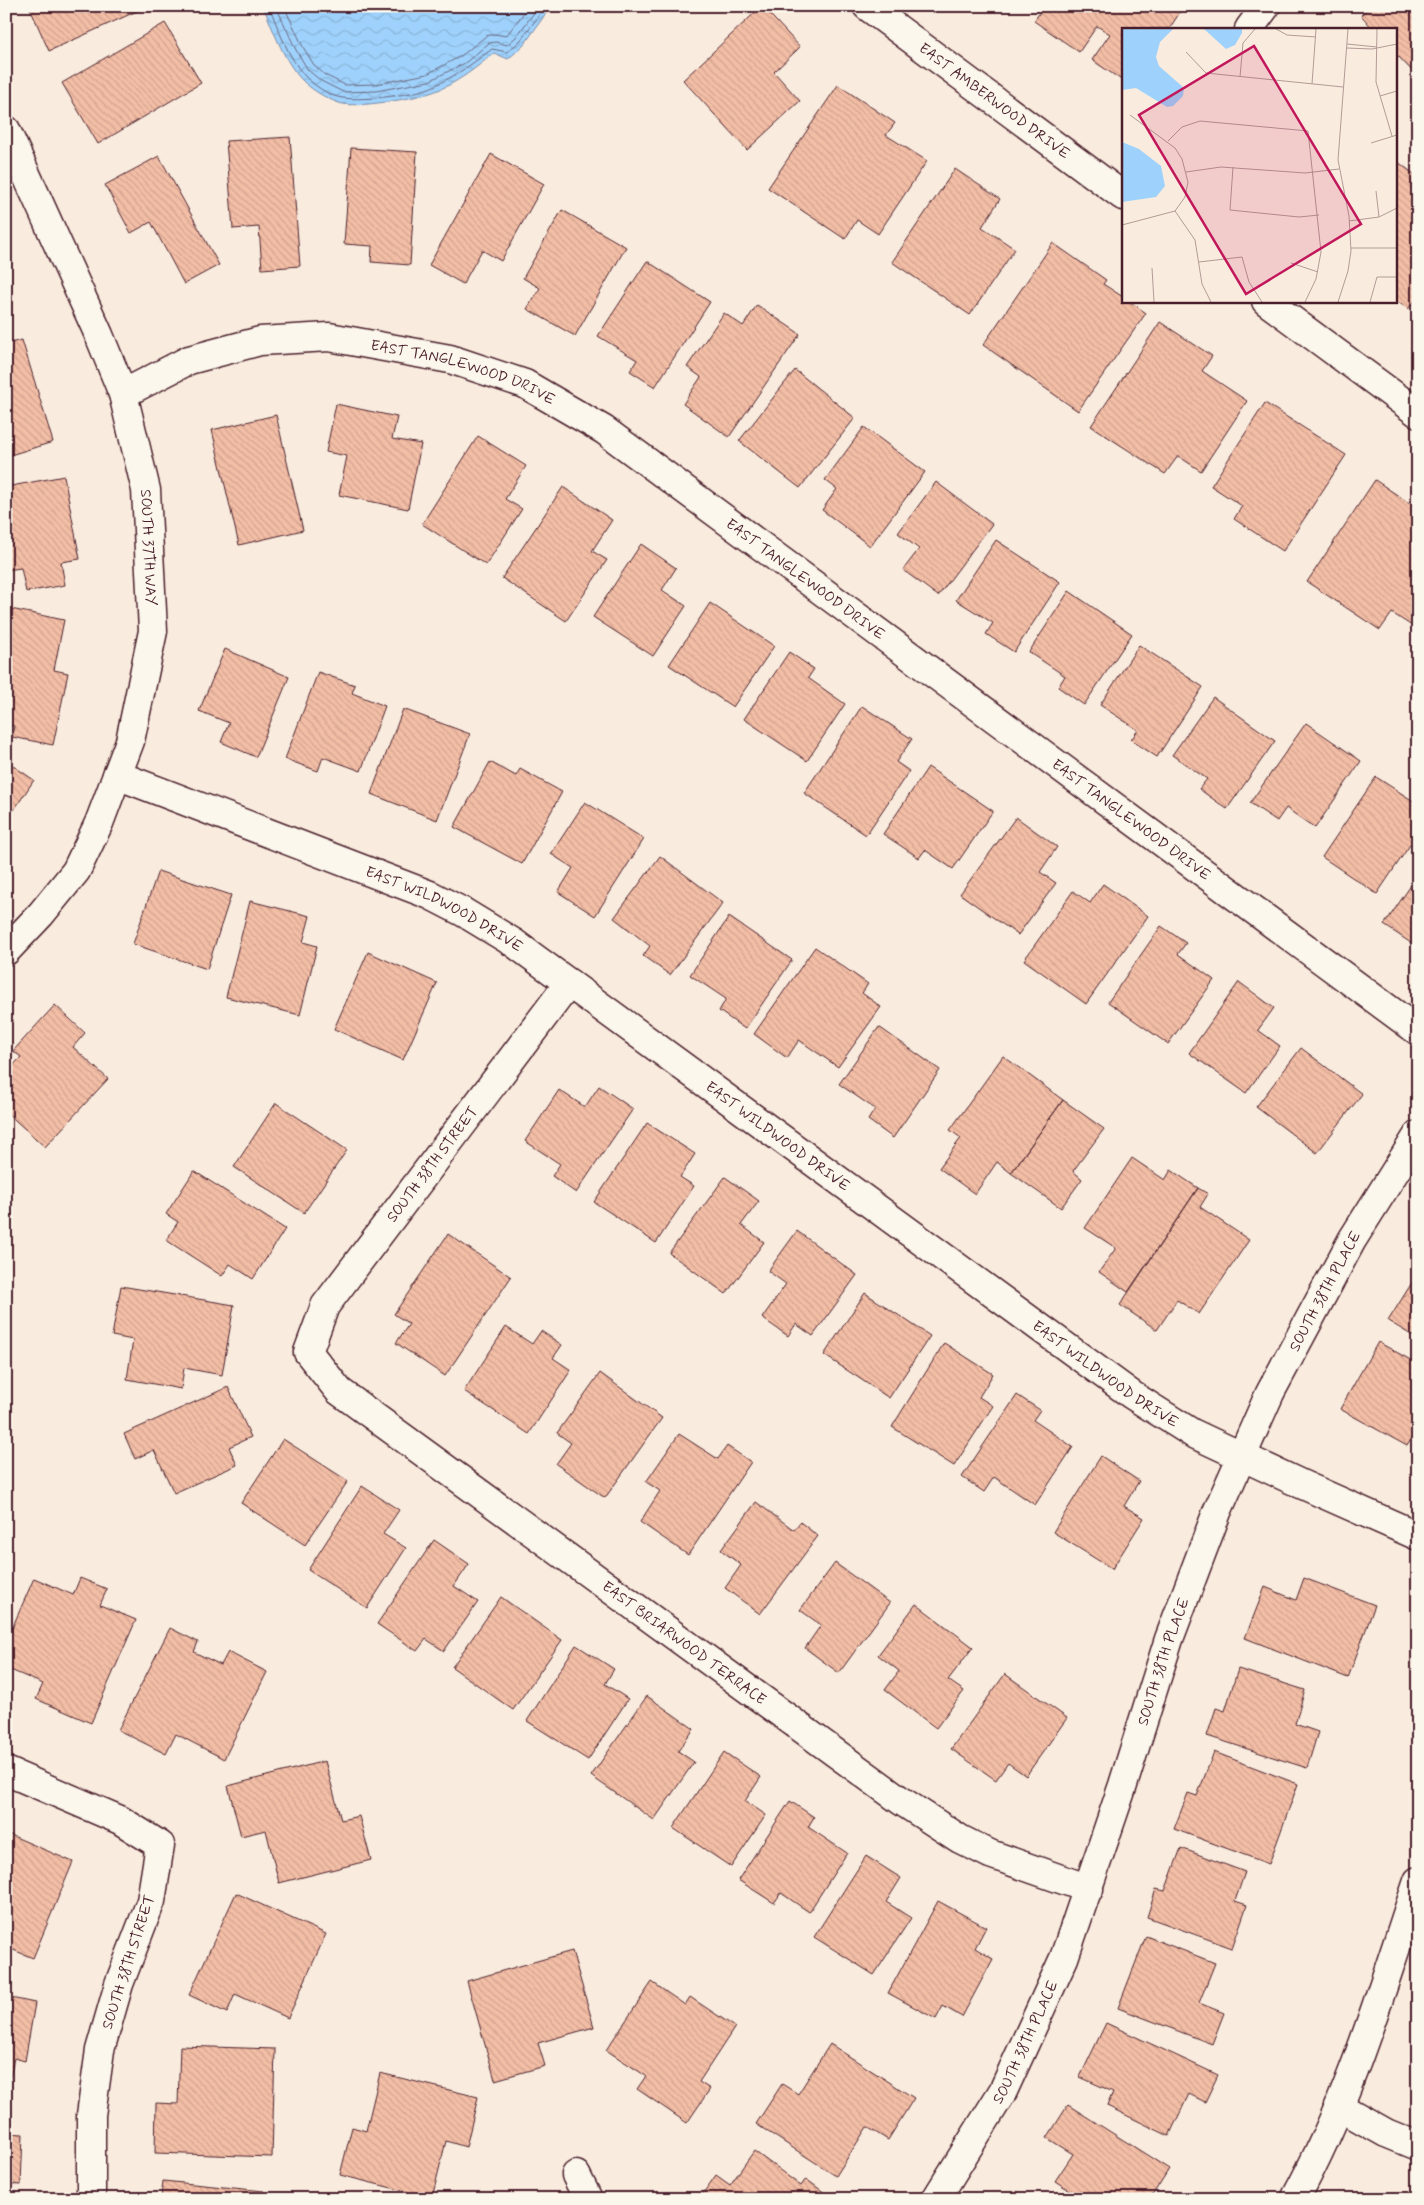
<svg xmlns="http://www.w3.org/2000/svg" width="1424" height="2205" font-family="Mynerve,sans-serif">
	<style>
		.water { fill: url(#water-waves); stroke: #7c8aa8 }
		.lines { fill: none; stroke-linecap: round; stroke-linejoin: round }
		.shore { stroke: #6c677f; stroke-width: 1 }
		.building { fill: url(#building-back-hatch); stroke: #4a1f2b }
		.street-casing { stroke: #4a1f2b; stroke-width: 31 }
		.secondary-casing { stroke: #4a1f2b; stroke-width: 31 }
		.street { stroke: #fbf7ec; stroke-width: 28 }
		.secondary { stroke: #fbf7ec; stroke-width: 28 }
		.labels { text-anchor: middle; stroke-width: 5; stroke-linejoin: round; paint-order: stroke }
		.street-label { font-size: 15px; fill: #4a1f2b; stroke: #fbf7ec }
		.inset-road { fill: none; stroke: #b39a96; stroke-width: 1 }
		.view { fill: #c2185b; fill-opacity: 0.15; stroke: #c2185b; stroke-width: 2.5 }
		.inset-edge { fill: none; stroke: #4a1f2b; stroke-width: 2.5 }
	</style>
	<defs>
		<pattern id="water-waves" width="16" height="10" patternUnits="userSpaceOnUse" patternTransform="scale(1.25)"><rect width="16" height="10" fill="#9ed2fc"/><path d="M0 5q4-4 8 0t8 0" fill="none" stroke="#8ab4d8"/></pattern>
		<pattern id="building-back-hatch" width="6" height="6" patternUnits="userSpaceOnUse" patternTransform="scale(1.25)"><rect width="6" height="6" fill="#f3bea6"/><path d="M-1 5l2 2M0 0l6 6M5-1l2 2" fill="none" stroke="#d2a38f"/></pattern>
	</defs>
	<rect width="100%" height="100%" fill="#f9ecde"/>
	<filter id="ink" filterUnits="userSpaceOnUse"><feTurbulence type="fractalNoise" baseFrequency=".02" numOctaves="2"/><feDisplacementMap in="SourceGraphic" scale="10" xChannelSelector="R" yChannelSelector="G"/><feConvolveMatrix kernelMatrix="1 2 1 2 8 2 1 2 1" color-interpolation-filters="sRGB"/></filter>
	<g filter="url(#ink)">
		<path class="water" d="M263,6H551L524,45L508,59L494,53C476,68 456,84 433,92C416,98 355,109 339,103C325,98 310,89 300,78C283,59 273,29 263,6Z"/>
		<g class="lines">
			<path class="shore" d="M269,6C278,28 288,57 304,75C312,84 330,97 343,98C363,101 416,95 434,86C457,75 472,64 492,49L507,52L520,41L546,6
				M276,6L296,50L308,70L321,81L343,92L376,91L429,81L465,63L489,43L496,42L507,45L516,37L539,6
				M284,6L303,47L314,65L325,75L345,85L376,84L427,74L461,56L486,36L495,34L506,36L529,6"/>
		</g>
		<path class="building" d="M29,6H148L49,51Z
			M762,6L800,47L774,72L800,101L747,150L683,80Z
			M1044,6H1184L1169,29H1123V81L1092,60L1110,34L1097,26L1079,52L1034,21Z
			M1370,6H1418V77L1395,53V29H1373L1361,15Z
			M165,23L201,83L98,144L62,83Z
			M838,85L895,123L886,135L927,161L878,234L857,220L845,239L768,188Z
			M290,137L300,266L262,269L259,227L233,229L226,141Z
			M351,148L417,152L410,265L371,262L372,246L344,244Z
			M491,154L544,184L501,261L482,250L463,284L429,265Z
			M159,156L219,265L184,284L151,222L131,233L105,185Z
			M1398,162L1418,177V297L1408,309L1395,300V165Z
			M955,169L1000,199L982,227L1015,249L970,315L892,262Z
			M562,210L626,247L575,336L527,309L540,288L523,278Z
			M1053,243L1106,280L1103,284L1123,297V301H1129L1146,313L1078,411L983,345Z
			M647,261L710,302L655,387L630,371L637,360L598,336Z
			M757,305L800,334L729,437L683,404L701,377L687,367L724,313L743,326Z
			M1160,322L1212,356L1202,371L1247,401L1201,471L1178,456L1165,474L1091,426Z
			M22,340L53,442L7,456L6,344Z
			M795,370L855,418L800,488L739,441Z
			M1265,403L1346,455L1283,551L1234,519L1242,506L1211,486Z
			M336,404L397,417L392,439L421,444L408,509L339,495L347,456L326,452Z
			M276,415L303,530L239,545L212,430Z
			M864,427L925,472L870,546L822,510L837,489L825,480Z
			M478,436L526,466L505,499L522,509L486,565L422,524Z
			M64,476L80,559L61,562L65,585L26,592L21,568L6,570V487Z
			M1375,480L1418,509V525L1416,528L1418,530V624L1415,628L1392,613L1380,630L1307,582Z
			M936,482L992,524L938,596L903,570L919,549L898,533Z
			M563,487L612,520L592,551L607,560L566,621L502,578Z
			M996,540L1060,582L1014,652L986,634L993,623L956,600Z
			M641,544L676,568L662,590L686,606L653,656L593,617Z
			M1069,591L1132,634L1084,705L1058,687L1065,676L1029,652Z
			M710,603L774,646L733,707L669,665Z
			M6,608L64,620L54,670L68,673L53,745L12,737L14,726L6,724Z
			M1139,645L1203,687L1157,757L1131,740L1138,730L1100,705Z
			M225,649L289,677L256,757L221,742L229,723L199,711Z
			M789,652L814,669L808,678L845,704L807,761L744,719Z
			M318,672L355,685L352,693L385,706L361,771L323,757L318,771L285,759Z
			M1213,697L1275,741L1227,809L1199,789L1207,779L1172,755Z
			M862,706L912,739L896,762L909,771L866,835L804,793Z
			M403,709L470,734L437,820L371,794Z
			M1306,723L1361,761L1315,828L1286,808L1277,821L1250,803Z
			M6,761L34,780L6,822Z
			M490,762L516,776L520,769L562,792L522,864L454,827Z
			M928,767L993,811L953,869L925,850L919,858L883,834Z
			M1376,777L1418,804V833L1377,894L1322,857Z
			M585,802L644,839L595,916L558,892L573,868L551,854Z
			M1016,817L1057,847L1040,872L1056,883L1018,935L960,894Z
			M660,856L723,903L670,975L643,956L650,946L614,918Z
			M158,871L231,895L207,969L133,944Z
			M1418,875V940L1414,945L1384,925Z
			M1103,884L1148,916L1086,1004L1024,960L1073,891L1090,903Z
			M250,901L310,916L303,942L317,946L300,1015L226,997Z
			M729,917L792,960L745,1029L719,1011L726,999L690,975Z
			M1161,926L1186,943L1178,954L1214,980L1168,1044L1108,1002Z
			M815,947L868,984L862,993L881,1007L838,1067L799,1040L787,1058L754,1034Z
			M368,952L437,983L403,1060L334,1029Z
			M1239,982L1274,1008L1258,1030L1280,1046L1246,1093L1189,1053Z
			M55,1005L85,1033L73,1047L108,1079L45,1147L6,1112V1073L21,1057L13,1051Z
			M879,1027L940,1070L893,1138L868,1120L875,1109L839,1084Z
			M1301,1048L1362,1094L1317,1153L1256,1107Z
			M1003,1056L1063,1100L1011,1173L997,1162L975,1194L939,1168L961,1138L950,1130Z
			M599,1086L633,1109L576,1193L552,1176L560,1164L525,1141L559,1090L585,1107Z
			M1063,1100L1104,1129L1073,1171L1082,1179L1061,1208L1011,1173Z
			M276,1103L347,1150L304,1213L234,1167Z
			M647,1123L695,1154L680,1177L694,1186L656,1243L594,1202Z
			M1132,1158L1165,1180L1171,1170L1198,1188L1128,1292L1099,1272L1116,1248L1085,1228Z
			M194,1171L285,1229L253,1279L230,1264L222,1276L166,1240L178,1222L166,1214Z
			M725,1177L759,1201L741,1225L764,1242L726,1294L669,1253Z
			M1198,1188L1208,1194L1200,1207L1249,1240L1199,1314L1177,1300L1157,1330L1120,1305Z
			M797,1231L857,1275L813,1336L796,1324L788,1336L762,1318L786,1284L768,1271Z
			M448,1234L511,1277L445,1376L396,1343L409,1324L394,1314Z
			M1418,1273V1339L1388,1321Z
			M121,1286L234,1305L222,1375L184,1368L181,1389L127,1379L133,1340L112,1336Z
			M865,1293L930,1336L889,1398L824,1355Z
			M506,1327L532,1344L541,1331L562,1345L553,1358L571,1370L529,1434L464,1391Z
			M1378,1342L1418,1364V1428L1407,1446L1340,1409Z
			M944,1343L993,1374L979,1397L993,1406L954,1466L892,1427Z
			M600,1373L662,1418L605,1498L556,1464L571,1443L557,1433Z
			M228,1387L251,1437L229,1447L237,1465L174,1493L154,1450L135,1459L124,1434Z
			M1017,1395L1040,1410L1033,1420L1073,1447L1035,1505L994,1477L984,1492L962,1477Z
			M6,1432L12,1434L6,1462Z
			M679,1434L718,1459L727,1446L751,1462L688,1555L640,1522L660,1491L646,1482Z
			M283,1439L348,1481L305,1545L241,1503Z
			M1101,1456L1139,1481L1124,1506L1144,1518L1112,1569L1053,1532Z
			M362,1486L399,1510L383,1534L406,1548L367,1608L308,1570Z
			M756,1502L794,1530L800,1522L818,1536L760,1614L725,1588L741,1565L721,1550Z
			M434,1540L469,1564L454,1586L478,1602L444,1651L426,1639L417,1651L377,1624Z
			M835,1563L890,1603L839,1673L805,1648L821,1625L800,1610Z
			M34,1578L73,1595L80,1578L107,1589L100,1605L136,1620L91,1723L36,1699L43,1684L6,1668V1642Z
			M1304,1578L1375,1605L1348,1678L1245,1638L1265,1587L1296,1600Z
			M501,1597L562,1640L513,1710L452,1667Z
			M916,1604L973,1647L948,1680L964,1691L936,1728L885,1690L899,1671L878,1655Z
			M170,1628L198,1642L194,1652L221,1665L228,1652L267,1672L224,1759L176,1734L166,1754L118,1730Z
			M576,1645L614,1669L605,1684L628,1699L588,1760L527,1721Z
			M1238,1669L1305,1690L1295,1724L1318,1732L1307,1768L1207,1736L1216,1708L1225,1711Z
			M1005,1674L1067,1718L1026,1776L1008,1763L996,1780L951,1749Z
			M647,1696L694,1729L678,1751L694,1762L654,1820L591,1776Z
			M724,1752L761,1777L745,1801L766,1815L731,1867L673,1828Z
			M1214,1752L1298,1784L1269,1864L1174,1829L1188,1793L1197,1796Z
			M325,1761L341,1820L359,1816L371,1860L279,1883L266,1830L241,1836L228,1786Z
			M790,1801L814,1817L808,1827L847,1853L809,1912L781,1893L774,1903L738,1880Z
			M6,1833L73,1862L33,1958L6,1947Z
			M1181,1848L1245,1872L1235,1901L1247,1905L1232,1948L1147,1917L1156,1889L1165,1891Z
			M866,1856L901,1878L886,1902L911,1918L874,1975L814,1937Z
			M236,1893L326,1934L288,2018L235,1994L227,2013L189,1995Z
			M938,1901L986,1927L975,1948L993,1959L962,2017L943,2006L936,2019L888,1993Z
			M1146,1936L1215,1963L1199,2003L1224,2013L1212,2044L1118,2008Z
			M572,1951L594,2027L538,2043L545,2066L495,2080L467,1981Z
			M652,1982L685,2005L690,1997L735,2027L699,2082L710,2089L687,2123L637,2089L646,2076L606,2050Z
			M6,1997L35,2003L25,2061L14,2058L6,2097Z
			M1106,2023L1218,2075L1205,2102L1189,2094L1169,2136L1107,2106L1113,2092L1080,2077Z
			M830,2044L914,2098L888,2140L867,2127L836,2176L756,2124L782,2084L798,2094Z
			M180,2046L275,2049L272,2157L155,2153L156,2103L178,2104Z
			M380,2073L478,2097L466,2147L446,2141L432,2198L340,2175L352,2127L366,2131Z
			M1068,2105L1169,2169L1150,2199H1083L1055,2181L1073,2154L1047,2138Z
			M6,2133L23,2134L21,2185L6,2184Z
			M754,2151L801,2186L806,2179L833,2199H699L716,2175L730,2185Z
			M163,2181L264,2191L263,2199H161Z
			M1016,2191L1028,2199H1011Z"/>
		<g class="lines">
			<defs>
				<g id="street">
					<path id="s1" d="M867,6L1123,196"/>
					<path d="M1249,29L1266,6"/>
					<path id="s2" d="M6,130L99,335L123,394L146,490L153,631L130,741L99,823L76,871L41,914L6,951"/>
					<path d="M1266,301L1418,413"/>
					<path id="s3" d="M123,394L189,360L260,341L329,337L450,359L525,384L604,430L1418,1031"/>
					<path id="s4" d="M117,775L430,895L463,912L514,943L1132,1395L1192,1433L1301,1484L1418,1536"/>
					<path id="s5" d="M569,983L325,1306L308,1352L339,1391L900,1800L960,1839L990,1854L1089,1889"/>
					<path d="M6,1771L120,1820L160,1845L151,1901L119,1984L100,2050L91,2115V2199"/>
					<path d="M1338,2106L1386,2133L1418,2146"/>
					<path d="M576,2175L588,2199"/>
					<path id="s6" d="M936,2199L1003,2091L1064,1958L1123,1785L1169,1639L1217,1512L1270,1393L1352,1240L1418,1135"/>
				</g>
				<path id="secondary" d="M1295,2199C1350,2099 1382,1988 1418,1881"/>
			</defs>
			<use href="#street" class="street-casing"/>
			<use href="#secondary" class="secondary-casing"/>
			<use href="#street" class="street"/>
			<use href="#secondary" class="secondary"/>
		</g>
	</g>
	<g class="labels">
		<g class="street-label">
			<text dy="5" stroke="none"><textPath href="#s1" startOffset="159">EAST AMBERWOOD DRIVE</textPath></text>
			<text dy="5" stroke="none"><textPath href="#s3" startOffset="356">EAST TANGLEWOOD DRIVE</textPath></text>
			<text dy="5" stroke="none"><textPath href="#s2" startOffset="445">SOUTH 37TH WAY</textPath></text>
			<text dy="5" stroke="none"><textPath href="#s3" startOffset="761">EAST TANGLEWOOD DRIVE</textPath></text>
			<text dy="5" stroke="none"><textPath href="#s3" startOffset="1166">EAST TANGLEWOOD DRIVE</textPath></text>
			<text dy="5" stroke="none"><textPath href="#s4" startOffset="354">EAST WILDWOOD DRIVE</textPath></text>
			<text dy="5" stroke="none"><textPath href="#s4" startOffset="759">EAST WILDWOOD DRIVE</textPath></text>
			<text transform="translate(432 1164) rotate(-53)" y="5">SOUTH 38TH STREET</text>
			<text dy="5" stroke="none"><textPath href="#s6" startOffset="991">SOUTH 38TH PLACE</textPath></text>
			<text dy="5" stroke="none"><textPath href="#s4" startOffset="1164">EAST WILDWOOD DRIVE</textPath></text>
			<text dy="5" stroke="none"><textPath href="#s5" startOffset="931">EAST BRIARWOOD TERRACE</textPath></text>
			<text dy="5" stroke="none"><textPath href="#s6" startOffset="586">SOUTH 38TH PLACE</textPath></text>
			<text transform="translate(128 1962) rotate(-72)" y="5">SOUTH 38TH STREET</text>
			<text dy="5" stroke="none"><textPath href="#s6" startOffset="181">SOUTH 38TH PLACE</textPath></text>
		</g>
	</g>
	<g transform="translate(1122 28)">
		<rect width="275" height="275" fill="#f9ecde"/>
		<path d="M0,1H51L38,14L34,29L37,38L62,60L61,68L51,78L45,79L14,60L0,62ZM82,1H120V5L113,17L104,21ZM0,114L17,121L39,138L43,158L34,169L0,174Z" fill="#9ed2fc"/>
		<path class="inset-road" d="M154,1L165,7L194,9M255,1L254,54L270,108M225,16L255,19M225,20L250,21L275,16M64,24L84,45L221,59M118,49L121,15L133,1M190,56L194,1M258,68L275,63M46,113L60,99L78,93L186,103L199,224L194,251L183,274M249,115L275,107M111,139L108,182L177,189L197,187M64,144L99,139L183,145L217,141M254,163L257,189M53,183L73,212L80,256L89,274M227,193L257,189L275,180M0,197L53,183L63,169L66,154L60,131L53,120L8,87M229,220H275M77,234L120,229L127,254L140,274M169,235L196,244M30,240L32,274M216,274L226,243L229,223L227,188L216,132L226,1M248,274L255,249H275"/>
		<path class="view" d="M132,18L239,196L124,266L17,87Z"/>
		<rect width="275" height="275" class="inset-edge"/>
	</g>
	<rect width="1424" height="2205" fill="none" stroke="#fbf7ec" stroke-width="25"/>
	<rect x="12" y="12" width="1399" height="2180" fill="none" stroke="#4a1f2b" stroke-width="2" filter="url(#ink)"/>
</svg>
